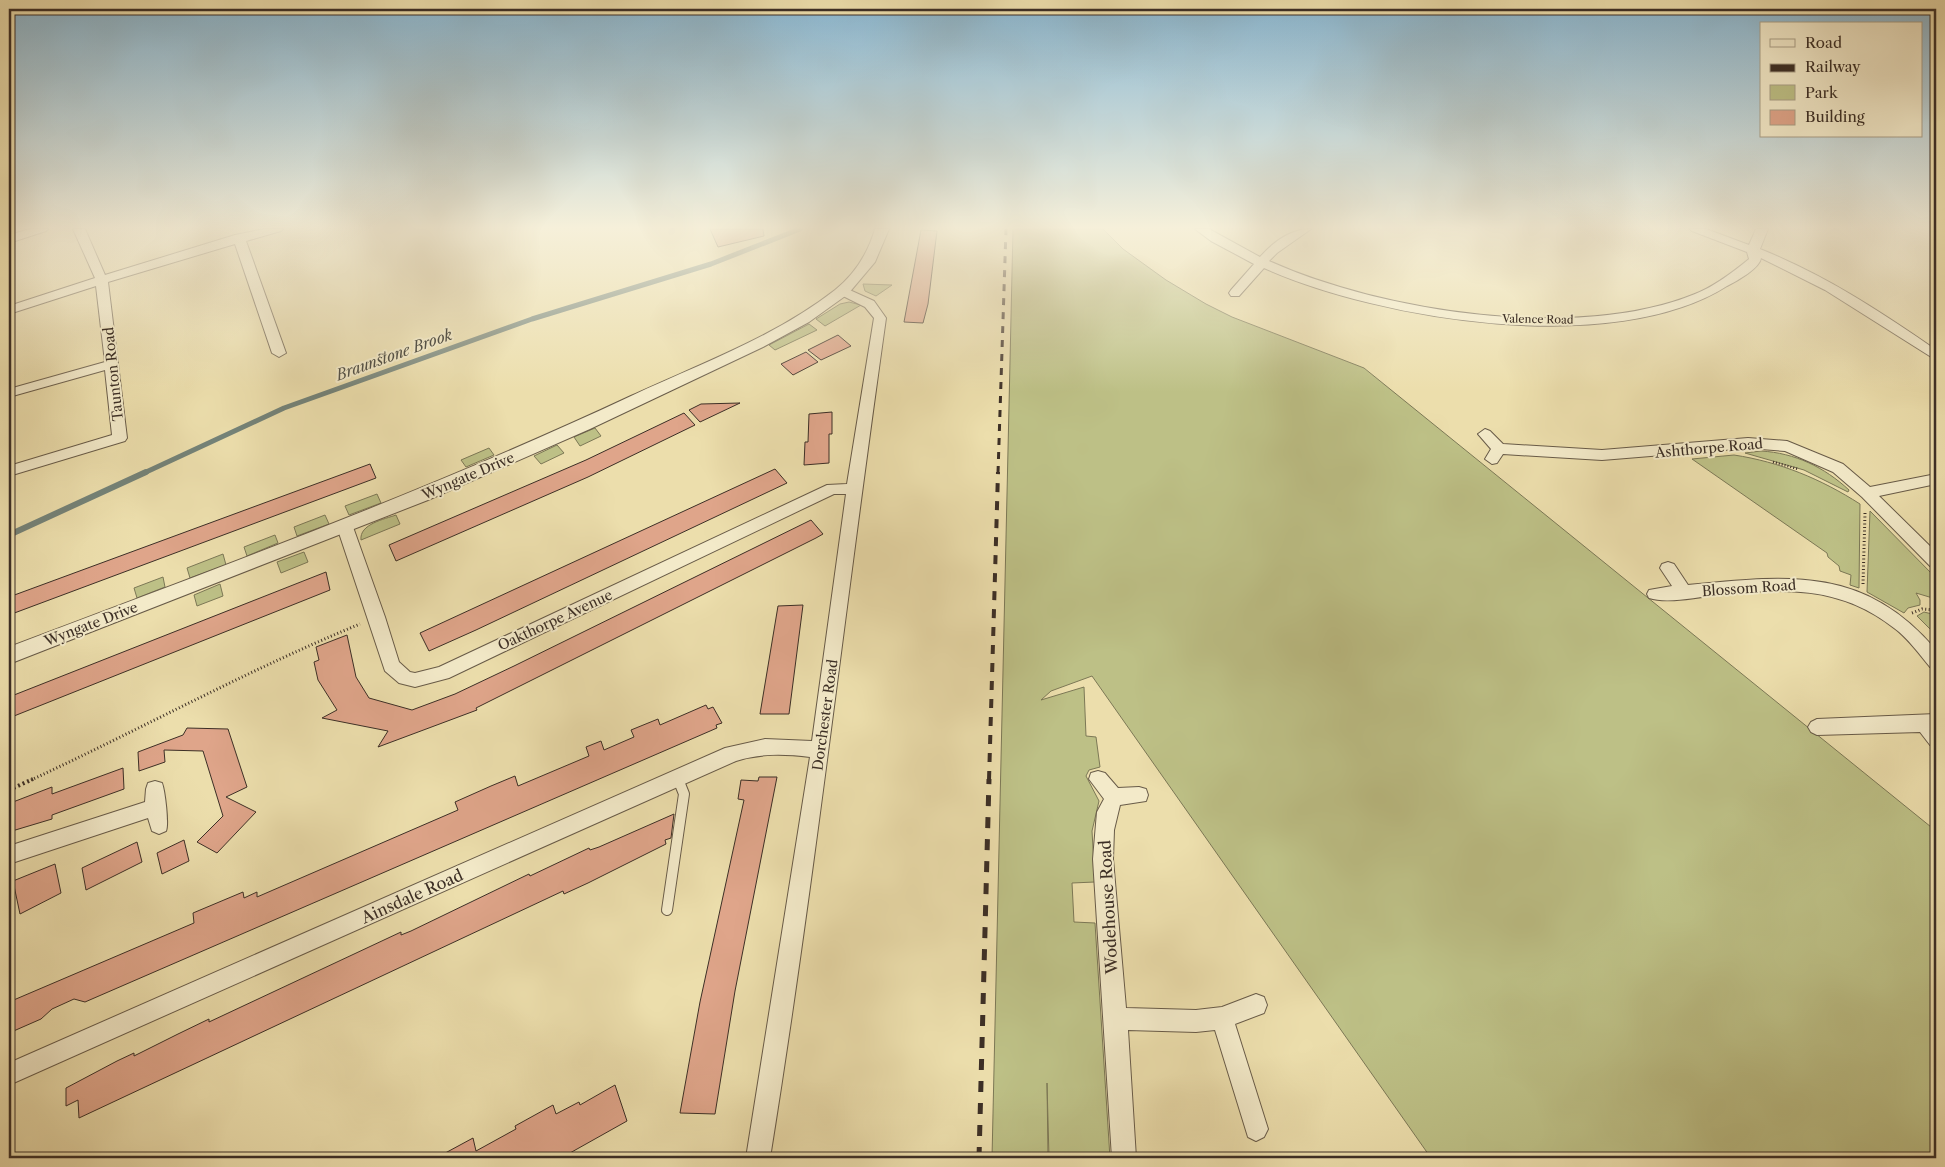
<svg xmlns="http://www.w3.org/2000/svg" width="1945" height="1167" font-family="'Libre Caslon Text',serif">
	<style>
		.green { fill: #bdc086; stroke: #7c7856 }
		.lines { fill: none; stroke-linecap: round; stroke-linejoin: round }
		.stream-far1 { stroke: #748379; stroke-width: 5 }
		.stream { stroke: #748379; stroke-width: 6 }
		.building { fill: #dfa58a; stroke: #3c2f26 }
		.service-far1-casing { stroke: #685b48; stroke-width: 9 }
		.service-casing { stroke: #685b48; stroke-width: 12 }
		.minor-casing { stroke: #685b48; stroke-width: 2 }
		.tertiary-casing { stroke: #685b48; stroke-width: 2 }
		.path-far2 { stroke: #3c2f26; stroke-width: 2.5; stroke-dasharray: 1 2; stroke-linecap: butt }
		.path-far1 { stroke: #3c2f26; stroke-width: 3; stroke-dasharray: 1 2.5; stroke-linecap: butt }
		.path { stroke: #3c2f26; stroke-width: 4; stroke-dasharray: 2 3; stroke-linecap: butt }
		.service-far1 { stroke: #f3eac9; stroke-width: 8 }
		.service { stroke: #f3eac9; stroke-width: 10 }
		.minor { fill: #f3eac9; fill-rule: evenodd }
		.tertiary { fill: #f3eac9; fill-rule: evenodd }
		.rail-far2 { stroke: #3c2f26; stroke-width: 3; stroke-dasharray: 7 7; stroke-linecap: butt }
		.rail-far1 { stroke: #3c2f26; stroke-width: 4; stroke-dasharray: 9 9; stroke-linecap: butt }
		.rail { stroke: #3c2f26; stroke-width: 5; stroke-dasharray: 11 11; stroke-linecap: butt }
		.labels { text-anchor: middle; stroke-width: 4; stroke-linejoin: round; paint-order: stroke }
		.far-street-label { font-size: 11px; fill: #3c2f26; stroke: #f3eac9 }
		.street-label { font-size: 14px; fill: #3c2f26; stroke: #f3eac9 }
		.water-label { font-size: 15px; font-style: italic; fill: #545248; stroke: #f3eac9 }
		.near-street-label { font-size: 16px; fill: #3c2f26; stroke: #f3eac9 }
	</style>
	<rect width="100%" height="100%" fill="#ecdeac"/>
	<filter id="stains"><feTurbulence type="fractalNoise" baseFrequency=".004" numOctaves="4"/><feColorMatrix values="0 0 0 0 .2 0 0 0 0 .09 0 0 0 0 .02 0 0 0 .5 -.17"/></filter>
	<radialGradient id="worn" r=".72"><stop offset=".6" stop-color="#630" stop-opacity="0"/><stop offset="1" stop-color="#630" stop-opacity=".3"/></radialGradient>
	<path class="green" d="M1013,229H1103L1123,249L1166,280L1206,304L1232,317L1364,368L1936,831V1158H1431L1092,676L1051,691L1041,700L1084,687L1086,736L1096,737L1100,767L1089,770L1086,776L1099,801L1092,831L1095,882L1072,883L1074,922L1095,923L1110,1158H1049L1047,1083L1048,1158H992Z
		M863,284L892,285L876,296L865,291Z
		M849,302L861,305L825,326L816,319L840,304Z
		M809,324L817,330L775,350L769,345Z
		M595,428L601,436L580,446L574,437Z
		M557,445L564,453L541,464L534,456Z
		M489,448L494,455L466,467L461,460Z
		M1761,451C1795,453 1824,467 1849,490L1848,492L1804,470L1745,453Z
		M1734,455C1780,462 1821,479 1860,504L1859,588L1850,585L1851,575L1840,571L1839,566L1828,557L1827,553L1692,459Z
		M377,494L381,503L349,515L345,506Z
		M1870,511L1936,578V599L1916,593L1920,600V605L1908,608L1904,613L1867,592Z
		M325,515L329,524L297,536L294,527Z
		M396,515L400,524L361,540C359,524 385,519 396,515Z
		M275,535L278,543L247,556L244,547Z
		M304,552L308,562L281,573L277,562Z
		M223,554L226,565L190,578L187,568Z
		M163,577L165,587L137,598L134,588Z
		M220,584L223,596L197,606L194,595Z
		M1924,612L1936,615V635L1917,616Z"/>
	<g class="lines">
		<path class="stream-far1" d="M144,473L284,408L532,319L711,264L800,229"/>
		<path class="stream" d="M9,535L146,472"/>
	</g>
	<path class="building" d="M710,229H763L764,236L718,247Z
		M921,230L937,231L928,304L923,323L904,322Z
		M838,335L851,346L821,360L808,350Z
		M806,352L818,362L793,375L781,364Z
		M740,403L700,422L689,410L701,404Z
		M832,412V434H829V463L804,465L805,442H808L809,414Z
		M684,413L695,425L588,477L396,561L389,545L586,460Z
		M370,464L376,478L9,615V597Z
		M775,469L787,483L476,630L429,651L420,633Z
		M811,520L823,534L816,538L476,708L477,710L378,747L388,731L322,718L337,710L318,680L314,662L319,660L316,647L347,635L356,677L369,698L412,710L455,694L514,666Z
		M326,572L330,590L9,718V697Z
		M803,605L789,714H760L778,606Z
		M706,705L708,709L713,707L722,723L716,725L717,728L85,1002L74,999L52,1009L41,1019L9,1033V1002L194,923L193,913L243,892L244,898L257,892V897L458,810L455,802L491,786L515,776L518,786L589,756L586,747L601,741L604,750L634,737L631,730L658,719L660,725Z
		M187,728L228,729L247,787L226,797L256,812L217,853L197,842L223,816L203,751L164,750L165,762L139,771L138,752L183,735Z
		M123,768L124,789L52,815V819L12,831L13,802L52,787V794Z
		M759,777H777L735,991L715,1114L680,1113L700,1002L744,800L738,799L741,780L758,781Z
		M674,814L671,838L665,840L666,844L588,883L564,894L563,891L79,1118L78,1100L66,1106V1088L117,1061L134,1053V1056L178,1034L209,1019V1022L401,932V935L411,931L529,874L530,876L589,848L590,850L599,847Z
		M184,840L189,861L162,874L157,853Z
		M137,842L142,862L86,890L82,868Z
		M55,864L61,893L20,914L13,881Z
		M615,1085L627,1121L561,1158H436L473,1138L476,1151L516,1129L515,1126L553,1105L556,1114L579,1102L580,1105Z"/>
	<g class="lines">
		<defs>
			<path id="service-far1" d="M678,778L679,780"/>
			<path id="service" d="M667,910L684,794L678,779"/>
			<path id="minor" d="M30,229H48L46,231L9,243V235Z
				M73,229H85L105,275L235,235L264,229H283L281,231L246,241L286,353L279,357L272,353L235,244L108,282L127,438L125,441L9,476V466L112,435L105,370L9,397V389L105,362L96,286L9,314V306L95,278Z
				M1195,229H1209L1260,257C1273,242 1291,229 1311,229L1277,253L1269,261C1382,312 1578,342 1695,294C1715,286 1732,273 1749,259L1747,252L1692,231L1690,229H1706L1749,245L1756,229H1768L1760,249C1823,274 1880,311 1936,350V360L1825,290L1761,258C1760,268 1737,281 1727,286C1614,358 1380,320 1264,268L1239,296H1231L1229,293L1231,290L1254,264L1211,241Z
				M843,287L874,301L886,318C846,598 815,879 770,1158H746L810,757C785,754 761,753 736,761L9,1085V1063L725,748L765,739L812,741L846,494H834L449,678L415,687L399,683L385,671L337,527L340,523H350L353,527L385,617L399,662L410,672L415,673L439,667L827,485L847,484L874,318L865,307L839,294L837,291Z
				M1485,429L1490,431L1503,444L1602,450L1748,438L1787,441L1843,464L1870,487L1936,474V484L1879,496L1936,552V568L1930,566L1862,497L1833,472L1785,451L1748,448L1602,460L1503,454L1497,463L1492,464L1485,459L1491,449L1478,434Z
				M1668,562L1674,564L1688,585C1789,575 1865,566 1936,650V669L1930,667C1919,654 1908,638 1894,628C1840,585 1782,588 1717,595C1698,597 1667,604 1649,598L1647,594L1649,590L1672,586L1660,568L1662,564Z
				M1936,714V747L1930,745L1920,732L1817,735L1811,732L1808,727L1811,722L1817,719Z
				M1098,771L1105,773L1118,788L1139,787L1146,789L1148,795L1146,801L1120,805L1114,830L1113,859L1126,1008L1196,1010L1222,1007L1256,994L1264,997L1267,1005L1264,1013L1235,1024L1268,1129L1264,1137L1256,1141L1248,1137L1215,1030L1196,1032L1128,1030L1136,1158H1112L1093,859L1097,812L1104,799L1089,779L1091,773Z
				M155,781L162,783C165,791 169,824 166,831L159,834L152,831L148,818L9,864V846L145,802L146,789L148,783Z"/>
			<path id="tertiary" d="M875,229H889L875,262L848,294L809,322L763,347L590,429L428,500L9,664V647C218,568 428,491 631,396C700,364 775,337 835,290C855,274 868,253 875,229Z"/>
		</defs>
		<use href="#service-far1" class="service-far1-casing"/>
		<use href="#service" class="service-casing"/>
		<use href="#minor" class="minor-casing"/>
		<use href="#tertiary" class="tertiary-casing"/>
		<path class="path-far2" d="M1773,462L1798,469"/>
		<path class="path-far1" d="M1863,584L1865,513
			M1912,613L1922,609L1936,610
			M31,780C141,729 248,670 360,624"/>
		<path class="path" d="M9,790L33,779"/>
		<use href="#service-far1" class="service-far1"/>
		<use href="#service" class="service"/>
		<use href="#minor" class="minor"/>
		<use href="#tertiary" class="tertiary"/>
		<path class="rail-far2" d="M998,473L1006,229"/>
		<path class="rail-far1" d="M989,780L998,472"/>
		<path class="rail" d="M979,1158L989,779"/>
	</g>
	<linearGradient id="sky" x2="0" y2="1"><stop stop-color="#89b7d2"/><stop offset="0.58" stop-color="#f6f0da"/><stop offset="1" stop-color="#f6f0da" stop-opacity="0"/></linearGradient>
	<rect width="1945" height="392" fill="url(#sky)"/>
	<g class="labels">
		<g class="far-street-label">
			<text transform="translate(1538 319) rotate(1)" y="4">Valence Road</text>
		</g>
		<g class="street-label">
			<text transform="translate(113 374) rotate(-96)" y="5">Taunton Road</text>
			<text transform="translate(1709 448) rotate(-5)" y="5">Ashthorpe Road</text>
			<text transform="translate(468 476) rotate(-23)" y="5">Wyngate Drive</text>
			<text transform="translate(1749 588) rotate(-4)" y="5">Blossom Road</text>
			<text transform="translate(555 620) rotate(-25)" y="5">Oakthorpe Avenue</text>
			<text transform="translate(91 624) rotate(-21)" y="5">Wyngate Drive</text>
			<text transform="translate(825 715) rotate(-82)" y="5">Dorchester Road</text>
		</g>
		<g class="water-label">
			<text transform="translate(394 355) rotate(-20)" y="5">Braunstone Brook</text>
		</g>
		<g class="near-street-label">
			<text transform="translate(412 896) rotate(-24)" y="6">Ainsdale Road</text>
			<text transform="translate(1108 907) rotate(-93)" y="6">Wodehouse Road</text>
		</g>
	</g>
	<rect width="1945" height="1167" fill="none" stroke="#ecdeac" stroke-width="30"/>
	<rect x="10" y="10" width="1925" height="1147" fill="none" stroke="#3c2f26" stroke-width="2.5"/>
	<rect x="15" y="15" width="1915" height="1137" fill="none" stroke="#3c2f26"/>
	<rect x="1760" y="22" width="162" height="115" fill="#f3eac9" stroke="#aa9f88"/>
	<rect x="1770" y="39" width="25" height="8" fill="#f3eac9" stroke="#aa9f88"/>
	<text x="1805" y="48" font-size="15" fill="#3c2f26">Road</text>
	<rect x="1770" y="64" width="25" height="8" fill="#3c2f26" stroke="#aa9f88"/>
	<text x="1805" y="72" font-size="15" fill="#3c2f26">Railway</text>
	<rect x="1770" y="85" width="25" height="15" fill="#bdc086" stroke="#aa9f88"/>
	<text x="1805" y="98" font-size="15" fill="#3c2f26">Park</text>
	<rect x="1770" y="110" width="25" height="15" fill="#dfa58a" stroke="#aa9f88"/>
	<text x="1805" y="122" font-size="15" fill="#3c2f26">Building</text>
	<rect width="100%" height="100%" filter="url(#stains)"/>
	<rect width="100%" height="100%" fill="url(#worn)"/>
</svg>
